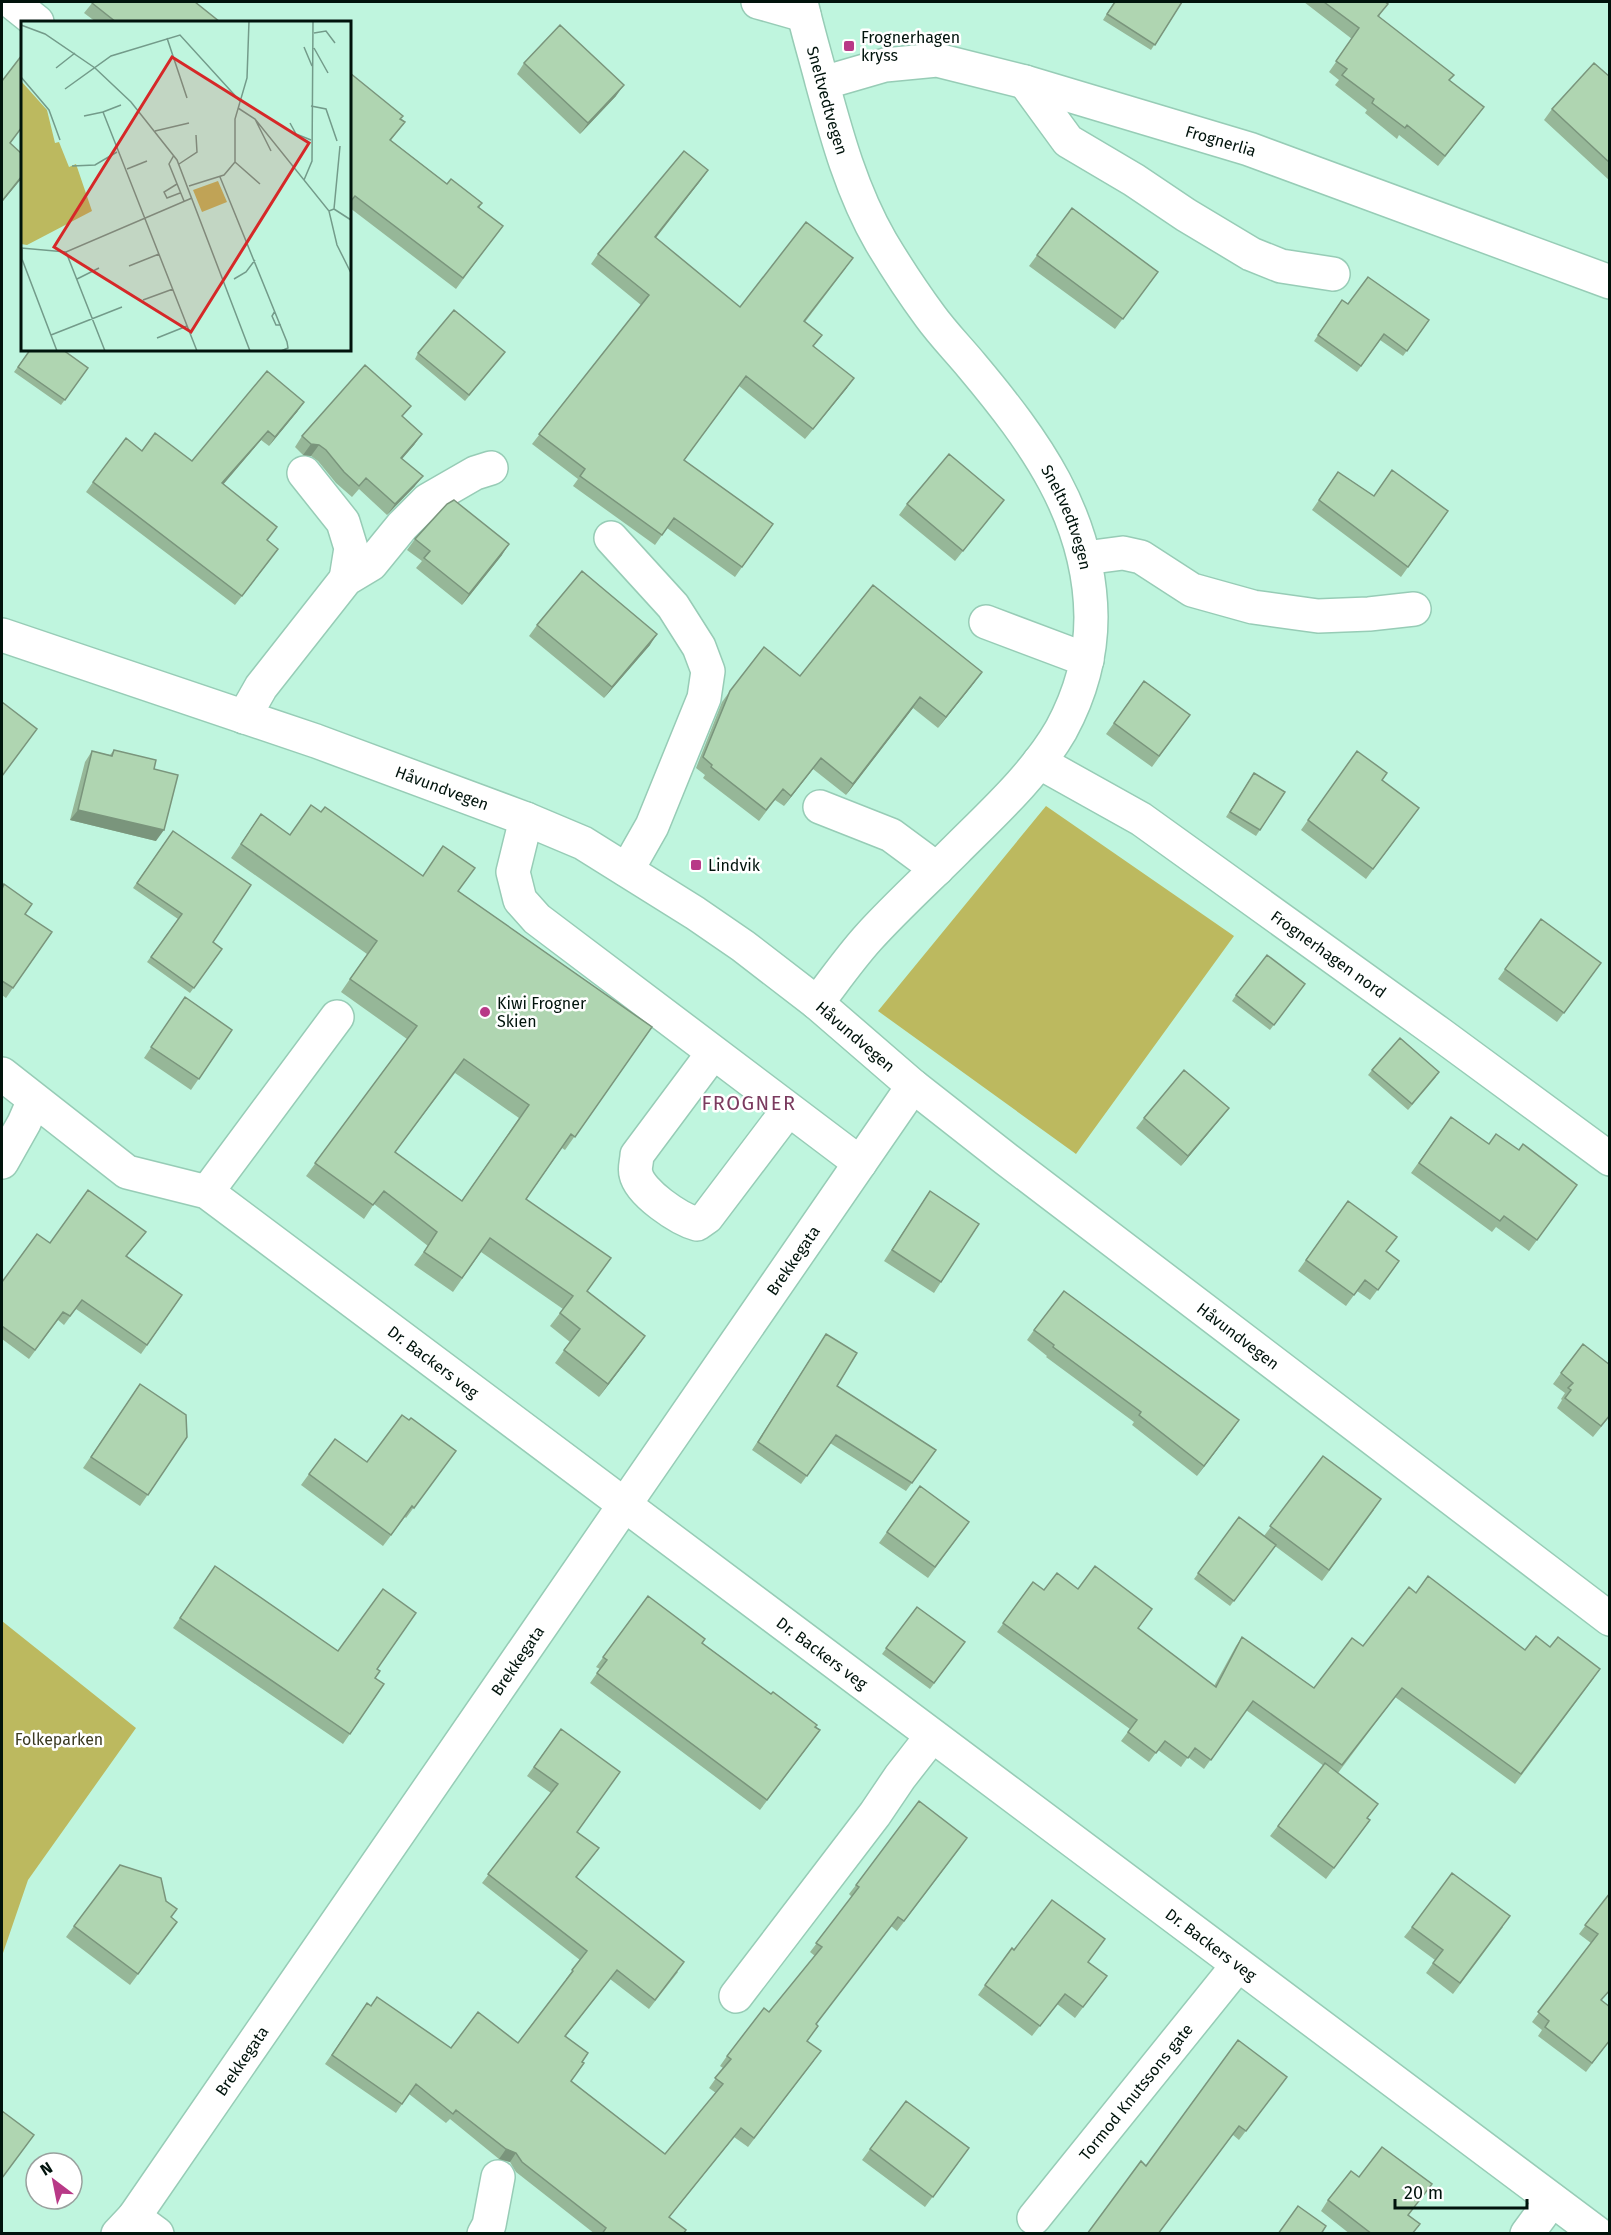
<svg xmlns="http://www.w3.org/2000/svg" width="1611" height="2235" font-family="'Fira Sans',sans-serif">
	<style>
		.green { fill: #bcb95f }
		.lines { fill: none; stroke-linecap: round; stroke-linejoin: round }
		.minor-casing { stroke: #97ccb6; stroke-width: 36 }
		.major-casing { stroke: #97ccb6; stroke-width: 36 }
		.minor { stroke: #fff; stroke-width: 33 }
		.major { stroke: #fff; stroke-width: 33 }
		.wall { fill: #96b798; fill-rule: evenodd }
		.shaded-wall { fill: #7a957c }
		.building { fill: #afd5b1; stroke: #7a957c; stroke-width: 1.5; fill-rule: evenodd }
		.poi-dot { fill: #b83987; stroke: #fff; stroke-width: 2 }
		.labels { text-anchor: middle; stroke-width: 5; stroke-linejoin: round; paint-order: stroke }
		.poi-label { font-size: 16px; fill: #01130c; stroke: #fff; text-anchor: start }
		.street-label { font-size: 16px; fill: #01130c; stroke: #fff }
		.park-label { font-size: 16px; fill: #3b3a22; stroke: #fff }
		.quarter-label { font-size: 20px; letter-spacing: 1.5px; fill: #7b3b5f; stroke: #fff }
		.inset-road { fill: none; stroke: #739b8a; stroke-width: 1.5 }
		.view { fill: #d62828; fill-opacity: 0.15; stroke: #d62828; stroke-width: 3 }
		.inset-edge { fill: none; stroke: #01130c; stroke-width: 3 }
	</style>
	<rect width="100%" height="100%" fill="#bff5de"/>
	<path class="green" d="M1046,806L1234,936L1076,1154L878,1011Z
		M2,1621L136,1728L28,1880L2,1956Z"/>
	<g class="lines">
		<defs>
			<g id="minor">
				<path d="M12,2L37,22"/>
				<path d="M758,2L804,15"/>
				<path d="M1025,82L1068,141L1134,180L1186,215L1251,254L1281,266L1333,274"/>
				<path id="s1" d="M823,83L885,65L937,60L1025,82L1249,149L1610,282"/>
				<path d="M304,473L343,522L351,548L346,579"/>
				<path d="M611,538L673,606L699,647L708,671L704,698L652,826L627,870"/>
				<path d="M1085,558L1123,553L1141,557L1192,590L1253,607L1318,616L1369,614L1414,609"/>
				<path d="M986,622L1087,660"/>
				<path d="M244,717L261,687L346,579L371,564L402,526L428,500L475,473L491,468"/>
				<path id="s2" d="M1039,762L1141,819L1440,1034L1610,1159"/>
				<path d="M820,807L891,835L937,869"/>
				<path d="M526,819L513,872L520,900L537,919L860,1163"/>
				<path d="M713,1053L637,1155C637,1161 634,1169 636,1174C640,1193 679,1219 697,1224L707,1217L788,1110"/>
				<path id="s3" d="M2,1074L127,1172L207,1192L1598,2234"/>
				<path d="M2,1162L24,1123L34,1100"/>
				<path d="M207,1192L337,1017"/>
				<path d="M736,1996L875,1814L900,1777L932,1736"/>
				<path d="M134,2217L157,2234"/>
				<path id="s4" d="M1034,2218L1238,1965"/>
				<path id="s5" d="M118,2234L134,2217L913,1086"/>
				<path d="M484,2234L489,2225L498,2177"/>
				<path d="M1527,2234L1552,2200"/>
			</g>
			<g id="major">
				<path id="s6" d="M801,2C807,29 815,55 822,82C837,137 852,192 881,242C896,267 913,293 930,316C943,334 958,349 972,366C1034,440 1090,516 1091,617C1091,656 1080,695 1061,730C1035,775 993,813 956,850C927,879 896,907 868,938C850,958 834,981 817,1003"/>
				<path id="s7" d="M2,635L316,741L526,819L583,843L695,913L743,946L817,1003L913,1086L1006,1159L1610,1619"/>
			</g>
		</defs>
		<use href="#minor" class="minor-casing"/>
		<use href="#major" class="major-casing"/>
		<use href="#minor" class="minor"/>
		<use href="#major" class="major"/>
	</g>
	<path class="wall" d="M93,2L220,22H96L84,13Z
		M1114,2H1182L1151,50L1103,20Z
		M1304,2H1385L1379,17L1450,81L1484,107L1438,166L1399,135L1397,139L1365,113L1367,110L1335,85L1339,80L1329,72L1352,39Z
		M524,63L616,96L580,134L517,74Z
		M350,73L405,122L391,140L447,184L482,203L479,208L495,236L456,289L350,208Z
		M1610,77V181L1544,120L1552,109Z
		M701,180L656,238L740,307L846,268L805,322L814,346L847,388L805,439L739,386L684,460L773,524L735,577L667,528L655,545L573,486L578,479L532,444L641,305L591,264L598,254Z
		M1072,208L1158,272L1115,329L1029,266Z
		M1342,300L1348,304L1429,320L1403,356L1380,340L1357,372L1314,341Z
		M30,350L88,368L61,405L14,372Z
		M505,352L465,401L415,359L418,353Z
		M304,402L297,412L269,446L261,440L223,484L267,541L271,559L235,605L86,492L93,482L142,451L192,461Z
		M403,417L422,434L414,445L402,459L415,486L387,515L359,489L352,497L336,483L318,461L311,456L303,455L295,447L302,436Z
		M1338,472L1374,496L1448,511L1401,577L1312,510Z
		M1004,500L996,510L955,561L899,515L907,504Z
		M415,539L502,555L462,605L416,568L422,561L407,550Z
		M537,625L650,645L604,698L529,636Z
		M800,676L974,683L938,728L913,708L846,795L813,769L784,806L775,800L759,821L703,778L705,775L696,768L722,702L730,691Z
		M1144,681L1190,715L1152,767L1106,734Z
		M114,750L154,769L156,841L70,820L85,762L92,751L110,755Z
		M1357,751L1382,780L1419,808L1366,879L1301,830Z
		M1254,773L1285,792L1256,836L1226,817Z
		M321,812L423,876L458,891L652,1027L565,1150L562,1148L526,1199L587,1291L645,1336L599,1397L555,1363L570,1342L550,1326L563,1309L481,1252L453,1292L414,1265L428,1246L374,1204L364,1219L306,1176L407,1039L341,992L367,954L231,858L261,814L290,835ZM455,1073L519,1118L462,1201L395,1152Z
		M173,831L213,942L222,949L190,993L147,962L178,919L133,888Z
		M2,889L25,914L52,932L6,998L2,995Z
		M1541,919L1601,963L1557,1022L1498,979Z
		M1305,984L1270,1030L1232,1001L1236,995Z
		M185,997L232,1030L191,1090L144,1058Z
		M1372,1070L1436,1077L1408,1110L1368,1075Z
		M1229,1108L1221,1118L1181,1166L1136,1128L1144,1118Z
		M1451,1117L1489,1144L1518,1150L1577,1185L1529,1251L1496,1227L1492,1232L1411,1173Z
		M930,1191L941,1282L934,1293L884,1261Z
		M1348,1201L1386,1252L1399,1261L1370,1300L1357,1291L1346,1306L1298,1271Z
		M146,1232L127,1256L182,1295L141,1354L76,1309L64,1325L58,1320L29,1359L2,1339V1282L50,1243Z
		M1034,1330L1232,1430L1197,1476L1132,1425L1134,1422L1046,1357L1047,1356L1027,1340Z
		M826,1334L837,1386L936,1450L906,1491L830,1443L801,1484L752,1450Z
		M1610,1365V1416L1593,1437L1557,1408L1562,1400L1561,1399L1565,1393L1553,1384L1561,1373Z
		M140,1384L187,1437L140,1506L83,1468Z
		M456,1451L406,1518L405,1517L383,1546L301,1485L309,1474L367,1462Z
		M1323,1456L1374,1510L1322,1581L1275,1546L1230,1606L1194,1579L1239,1517L1264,1536Z
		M920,1486L969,1522L928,1578L879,1543Z
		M215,1566L338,1651L377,1669L375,1678L384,1684L343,1744L173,1628Z
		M1033,1582L1044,1590L1078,1589L1138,1628L1214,1686L1236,1646L1242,1637L1314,1688L1363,1646L1416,1593L1525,1650L1550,1647L1594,1678L1515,1784L1395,1697L1338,1773L1368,1818L1370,1820L1326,1879L1270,1836L1324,1766L1246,1710L1204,1769L1188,1757L1181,1767L1158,1750L1149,1762L1121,1741L1130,1729L997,1632Z
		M648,1596L702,1643L815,1727L813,1740L760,1810L590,1683L600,1669L596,1667Z
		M917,1607L965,1642L930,1689L882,1654Z
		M561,1729L577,1832L599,1848L576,1878L678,1972L649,2009L610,1979L566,2036L583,2062L571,2081L665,2154L716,2093L709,2088L723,2068L720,2066L727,2056L769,2012L815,1956L810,1952L852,1897L849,1894L856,1885L961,1847L897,1931L891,1926L816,2024L807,2041L814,2061L748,2147L734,2137L669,2217L684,2234H595L516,2172L510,2162L499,2159L450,2119L446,2123L409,2094L396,2113L325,2064L367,2003L451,2048L518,2043L566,1980V1979L580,1960L482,1883L551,1793L527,1776Z
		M1610,1893L1602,2001L1610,2040L1586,2072L1538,2036L1542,2030L1532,2022L1591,1943L1579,1934Z
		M166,1901L171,1917L177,1922L130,1985L66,1937L74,1926Z
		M1412,1927H1503L1453,1994L1426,1973L1435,1960L1404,1937Z
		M1012,1948L1014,1950L1088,1962L1107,1976L1075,2018L1057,2004L1032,2036L978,1995Z
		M1280,2086L1239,2140L1233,2135L1146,2166Z
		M870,2149L962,2158L925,2207L862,2160Z
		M1328,2200L1413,2234H1350L1321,2211Z"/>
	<path class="shaded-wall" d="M624,85L616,96L580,134L588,123Z
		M708,170L701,180L648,247L655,237Z
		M22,176V178L2,202V201Z
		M854,378L847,388L805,439L813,429Z
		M304,402L297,412L269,446L275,437Z
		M268,431L261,440L216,493L222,483Z
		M422,434L414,445L393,469L401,458Z
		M311,444L319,445L311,456L303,455Z
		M423,476L415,486L387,515L395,504Z
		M509,544L502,555L462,605L469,594Z
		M657,634L650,645L604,698L612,687Z
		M982,672L974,683L938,728L946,717Z
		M920,697L913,708L846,795L853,784Z
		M821,758L813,769L784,806L791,796Z
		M78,810L164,830L156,841L70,820Z
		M1229,1108L1221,1118L1181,1166L1188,1156Z
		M645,1336L636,1349L599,1397L608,1384Z
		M1239,1420L1232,1430L1197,1476L1204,1466Z
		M741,2128L734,2137L662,2226L669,2217Z
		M506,2149L516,2153L510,2162L499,2159Z"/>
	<path class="building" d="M93,2H195L220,22H116L92,3Z
		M1115,2H1182L1155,45L1107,14Z
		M1324,2H1385L1388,4L1378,16L1454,75L1449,80L1484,107L1445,156L1407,125L1405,128L1372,103L1374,99L1342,75L1347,69L1336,61L1359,28Z
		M560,25L624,85L588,123L524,63Z
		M22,55V127L10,143L22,154V176L2,201V81Z
		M1594,63L1610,77V163L1552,109Z
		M350,73L403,116L400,119L405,122L390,140L447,184L451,179L482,203L478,207L503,226L463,278L355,196L350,202Z
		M684,151L708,170L655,237L740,307L806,222L853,258L804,321L822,335L813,346L854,378L813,429L746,376L684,460L773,524L742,567L674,518L662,535L580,476L585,469L539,434L649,295L598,254Z
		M1072,208L1158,272L1123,319L1037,255Z
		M1368,277L1429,320L1407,351L1384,334L1361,366L1318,335L1342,300L1348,304Z
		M454,310L505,352L469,395L418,353Z
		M30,350H63L88,368L65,400L18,367Z
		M365,365L411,406L402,416L422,434L401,458L423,476L395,504L366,478L359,486L344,472L326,450L319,445L311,444L302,436Z
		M267,371L304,402L275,437L268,431L222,483L277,527L267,540L278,549L242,596L93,482L126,438L142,451L155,433L192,461Z
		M949,454L1004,500L963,551L907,504Z
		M1392,470L1448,511L1408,567L1319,500L1338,472L1374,496Z
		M454,500L509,544L469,594L424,558L430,551L415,539L447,504Z
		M582,571L657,634L612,687L537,625Z
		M873,585L982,672L946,717L920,697L853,784L821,758L791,796L783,789L766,810L711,767L712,765L703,757L730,691L764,647L800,676Z
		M1144,681L1190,715L1159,756L1114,723Z
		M2,702L37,729L2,776Z
		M114,750L156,760L154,769L178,775L164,830L78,810L92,751L112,756Z
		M1357,751L1387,773L1382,780L1419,808L1373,869L1308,820Z
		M1254,773L1285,792L1260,830L1230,812Z
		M311,805L321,812L325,807L423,876L443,846L475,868L458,891L652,1027L575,1137L571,1134L526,1199L611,1258L587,1291L645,1336L608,1384L564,1350L580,1329L560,1313L573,1296L490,1238L462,1278L424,1252L437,1232L384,1191L373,1205L315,1163L417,1026L350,979L377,941L241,844L261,814L290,835ZM464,1059L529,1105L462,1201L395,1152Z
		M173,831L251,885L213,942L222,949L194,988L151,957L182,914L137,883Z
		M4,884L32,904L25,914L52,932L13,988L2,981V889Z
		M1541,919L1601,963L1564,1013L1505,969Z
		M1267,955L1305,984L1274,1025L1236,995Z
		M185,997L232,1030L199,1079L151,1047Z
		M1400,1038L1439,1072L1412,1104L1372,1070Z
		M1184,1070L1229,1108L1188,1156L1144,1118Z
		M1451,1117L1489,1144L1496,1134L1519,1150L1523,1144L1577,1185L1537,1240L1504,1216L1500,1221L1419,1163Z
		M88,1190L146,1232L126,1256L182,1295L147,1345L82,1300L70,1316L63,1312L35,1350L2,1326V1282L37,1234L50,1243Z
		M930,1191L979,1224L941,1282L892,1250Z
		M1348,1201L1397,1237L1386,1251L1399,1261L1378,1290L1365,1280L1354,1295L1306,1260Z
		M1064,1291L1239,1420L1204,1466L1139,1415L1141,1412L1053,1347L1054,1345L1034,1330Z
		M826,1334L857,1353L837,1386L936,1450L912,1483L836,1435L807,1476L758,1442Z
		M1583,1344L1610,1365V1415L1601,1426L1565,1398L1571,1390L1568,1388L1573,1383L1561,1373Z
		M140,1384L186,1415L187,1437L148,1495L91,1457Z
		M402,1415L409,1420L411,1418L456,1451L414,1508L412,1506L391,1535L309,1474L335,1439L367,1462Z
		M1323,1456L1381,1499L1329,1570L1270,1526Z
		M920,1486L969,1522L935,1567L887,1532Z
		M1239,1517L1276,1545L1234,1601L1198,1573Z
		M215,1566L338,1651L383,1589L416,1613L377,1669L380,1671L375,1678L384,1684L350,1734L180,1618Z
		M1095,1566L1152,1609L1138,1628L1216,1687L1242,1637L1314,1688L1352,1638L1363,1646L1409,1587L1416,1593L1428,1576L1525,1650L1536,1636L1550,1647L1558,1637L1600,1669L1521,1774L1402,1688L1342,1765L1253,1701L1211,1760L1195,1748L1188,1758L1165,1741L1156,1753L1128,1732L1137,1720L1003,1623L1033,1582L1044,1590L1057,1573L1078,1589Z
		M648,1596L705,1639L702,1643L771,1694L773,1692L817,1725L815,1727L820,1730L767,1800L597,1673L607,1660L603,1657Z
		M917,1607L965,1642L934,1683L886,1648Z
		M561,1729L620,1772L577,1832L599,1848L576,1877L684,1962L655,2000L617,1970L565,2036L588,2053L582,2062L584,2063L571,2081L665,2154L723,2084L715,2078L731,2059L727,2056L764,2008L769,2012L822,1947L816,1943L859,1887L856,1885L919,1801L967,1838L904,1921L898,1917L816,2024L818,2026L807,2041L821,2051L754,2138L741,2128L669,2217L686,2230L683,2234H602L606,2228L522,2162L516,2153L506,2149L456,2110L453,2114L416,2084L402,2104L332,2055L367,2003L371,2006L377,1997L451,2048L478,2012L518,2043L573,1971L572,1970L587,1951L488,1874L558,1784L534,1767Z
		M1325,1763L1378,1804L1367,1818L1370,1820L1334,1868L1278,1826Z
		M120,1865L161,1878L166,1901L177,1909L171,1917L177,1922L138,1974L74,1926Z
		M1452,1873L1510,1916L1460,1983L1433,1963L1443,1950L1412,1927Z
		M1610,1893V1990L1601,2000L1610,2007V2040L1592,2063L1545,2027L1549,2021L1538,2012L1598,1934L1585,1925Z
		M1052,1900L1105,1939L1088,1962L1107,1976L1083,2007L1065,1994L1040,2026L985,1985L1012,1948L1014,1950Z
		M1238,2040L1287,2077L1246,2131L1239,2126L1158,2234H1087L1141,2161L1146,2166Z
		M906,2101L969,2148L933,2197L870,2149Z
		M2,2111L34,2135L2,2178Z
		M1382,2147L1432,2184L1408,2215L1420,2224L1412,2234H1372L1328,2200L1351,2171L1359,2177Z
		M1298,2206L1326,2226L1321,2234H1278Z"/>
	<g class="poi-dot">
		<rect x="843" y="40" width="12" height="12" rx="3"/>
		<rect x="690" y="859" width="12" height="12" rx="3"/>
		<circle cx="485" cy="1012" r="6"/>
	</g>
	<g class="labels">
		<g class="poi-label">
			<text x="861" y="43">Frognerhagen<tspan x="861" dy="18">kryss</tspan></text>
			<text x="708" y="871">Lindvik</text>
			<text x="497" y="1009">Kiwi Frogner<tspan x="497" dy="18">Skien</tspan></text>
		</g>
		<g class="street-label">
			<text dy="6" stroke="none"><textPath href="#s6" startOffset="102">Sneltvedtvegen</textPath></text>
			<text dy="6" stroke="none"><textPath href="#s1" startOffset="412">Frognerlia</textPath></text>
			<text dy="6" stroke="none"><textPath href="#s6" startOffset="588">Sneltvedtvegen</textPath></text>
			<text dy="6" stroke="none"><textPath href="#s7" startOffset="466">Håvundvegen</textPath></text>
			<text dy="6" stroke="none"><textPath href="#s2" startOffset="348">Frognerhagen nord</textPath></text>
			<text dy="6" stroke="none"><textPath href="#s7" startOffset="952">Håvundvegen</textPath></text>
			<text dy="6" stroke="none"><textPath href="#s5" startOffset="1185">Brekkegata</textPath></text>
			<text dy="6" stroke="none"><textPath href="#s7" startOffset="1438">Håvundvegen</textPath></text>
			<text dy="6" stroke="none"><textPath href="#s3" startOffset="524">Dr. Backers veg</textPath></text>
			<text dy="6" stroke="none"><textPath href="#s3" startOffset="1010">Dr. Backers veg</textPath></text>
			<text dy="6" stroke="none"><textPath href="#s5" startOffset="699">Brekkegata</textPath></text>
			<text dy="6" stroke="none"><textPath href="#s3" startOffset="1496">Dr. Backers veg</textPath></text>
			<text dy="6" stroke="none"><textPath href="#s5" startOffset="213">Brekkegata</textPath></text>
			<text dy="6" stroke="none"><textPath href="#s4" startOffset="162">Tormod Knutssons gate</textPath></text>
		</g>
		<g class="park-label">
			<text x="59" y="1745">Folkeparken</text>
		</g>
		<g class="quarter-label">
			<text x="749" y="1110">FROGNER</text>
		</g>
	</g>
	<g transform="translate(21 21)">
		<rect width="330" height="330" fill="#bff5de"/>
		<path d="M0,60L26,89L34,122L38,121L48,146L55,143L71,190L6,224L0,223ZM197,160L206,181L181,191L172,169Z" fill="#bcb95f"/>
		<path class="inset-road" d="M0,4L24,13L74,47L110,81L156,139L229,330M293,12L305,10L314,22M146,17L166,77M283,26L291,45M293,27L307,52M35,47L54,32M0,56L28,89L39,119M44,68L90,35L159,14L219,80M100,84L82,91L176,330M290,85L305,88L316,120M217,87L234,98L308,190L316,224L330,252M63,95L82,91M234,98L250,130M269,102L275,113L290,119M134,110L168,102M153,134L148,143L163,180M214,141L239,163M158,143L176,131L175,114M51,145L74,144L96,131M106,148L126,140M199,156L266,321L267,327L260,330M283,159L291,140L292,0M156,163L143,171L146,177L159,172M168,165L203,154L214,141V98L226,57L228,0M313,188L330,199M308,190L313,188L319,125M0,227L45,231L171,177M1,227V238L36,330M45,231L84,330M108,245L138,233M56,258L78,247M213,258L225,251L234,239M122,279L152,268M254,290L251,295L255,304H260M30,314L101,286M136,317L166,305"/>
		<path class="view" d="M151,36L288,122L170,311L33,226Z"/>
		<rect width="330" height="330" class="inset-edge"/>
	</g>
	<rect width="1611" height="2235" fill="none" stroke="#01130c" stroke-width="6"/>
	<g transform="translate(54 2181) rotate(328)"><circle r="28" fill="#ffffff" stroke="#99a19e" stroke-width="1.5"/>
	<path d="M0-4.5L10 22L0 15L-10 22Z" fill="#b83987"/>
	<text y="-9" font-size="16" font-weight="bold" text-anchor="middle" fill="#01130c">N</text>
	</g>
	<path d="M1395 2199v9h132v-9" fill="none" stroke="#01130c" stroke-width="3"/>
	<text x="1404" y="2199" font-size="18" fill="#01130c" stroke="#ffffff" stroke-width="4.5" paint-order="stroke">20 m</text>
</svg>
